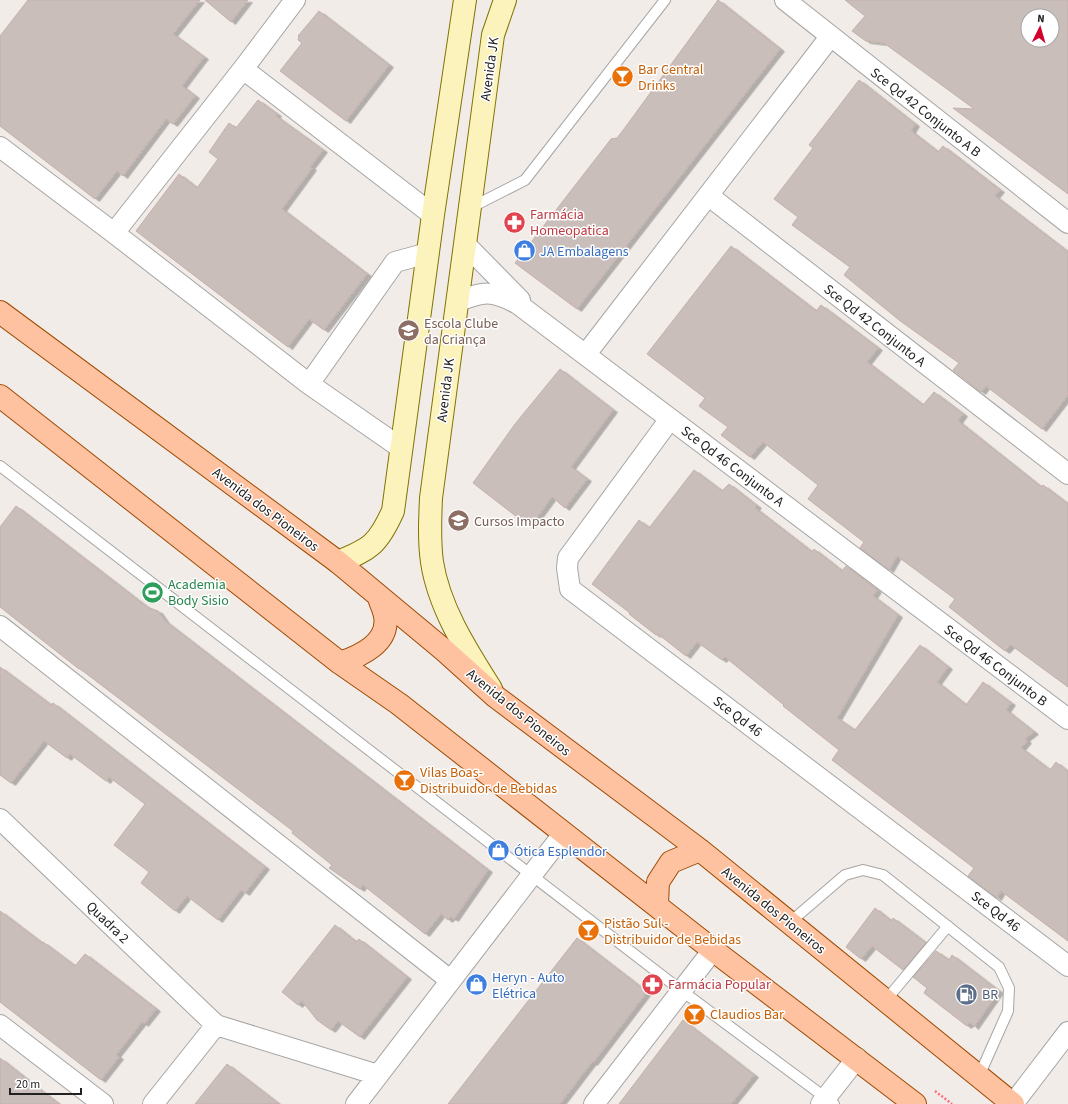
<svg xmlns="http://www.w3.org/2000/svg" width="1068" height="1104" font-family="'Source Sans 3',sans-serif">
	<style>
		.building { fill: #cabebb; stroke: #c4b0a9; fill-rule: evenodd; filter: url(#shadow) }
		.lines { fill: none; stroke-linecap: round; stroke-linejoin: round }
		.service-casing { stroke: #a5a5a5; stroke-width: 12 }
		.minor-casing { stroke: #a5a5a5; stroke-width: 22 }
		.secondary-casing { stroke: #7f7301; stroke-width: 24 }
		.primary-casing { stroke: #9e4a00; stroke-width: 24 }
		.path { stroke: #fe6c7b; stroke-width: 2.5; stroke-dasharray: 2 2; stroke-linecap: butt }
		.service { stroke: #fff; stroke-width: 10 }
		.minor { stroke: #fff; stroke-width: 20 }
		.secondary { stroke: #fcf2bc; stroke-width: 22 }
		.primary { stroke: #ffc2a0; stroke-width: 22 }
		.labels { text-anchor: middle; stroke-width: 3; stroke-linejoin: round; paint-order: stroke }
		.street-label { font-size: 14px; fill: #212121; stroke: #fff }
		.food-label { font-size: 14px; fill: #c56008; stroke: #fff; text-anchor: start }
		.health-label { font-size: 14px; fill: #be3a42; stroke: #fff; text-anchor: start }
		.shop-label { font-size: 14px; fill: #366cbe; stroke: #fff; text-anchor: start }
		.education-label { font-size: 14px; fill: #785e54; stroke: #fff; text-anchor: start }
		.leisure-label { font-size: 14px; fill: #27864d; stroke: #fff; text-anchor: start }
		.service-label { font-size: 14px; fill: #4e5e75; stroke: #fff; text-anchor: start }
	</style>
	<defs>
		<filter id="shadow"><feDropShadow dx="4.5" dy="2.5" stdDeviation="0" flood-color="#0004"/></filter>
	</defs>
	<rect width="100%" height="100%" fill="#f2ece8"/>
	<path class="building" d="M28,0H200L173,34L204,57L182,86L195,96L173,124L166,119L123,176L117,171L95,199L0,126V36Z
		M205,0H248L231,22Z
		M718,0L780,49L577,309L515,263L611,139L617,138L624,129Z
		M845,0H1068V194L953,108L973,109V108L884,43L866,41L852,31L865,16ZM1028,16H1052V40H1028Z
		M319,11L389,65L346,121L280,71L302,43L298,40L299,37L298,36Z
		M859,80L915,124L911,131L938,152L943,146L1000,190L995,196L1068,252V395L1042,429L986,386L981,392L953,370L959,363L899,320L844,275L850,267L792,225L798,217L774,199L813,148L809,145Z
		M258,100L277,114L276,116L323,150L310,167L312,168L282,209L367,274L324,330L309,319L288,347L136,231L179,174L197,188L218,159L209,152L229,123L236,128Z
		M731,246L816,311L821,305L878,348L867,362L923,405L934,392L963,414L958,421L1041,487L1043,485L1068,504V687L1011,645L1005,651L949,607L955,599L897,556L889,570L860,548L864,542L808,499L818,485L763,442L750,457L721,435L728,427L699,406L705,398L647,354Z
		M560,369L613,410L571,467L587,479L565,508L552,497L530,527L473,483L515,424Z
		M694,470L722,491L729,484L757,506L755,508L812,552L814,549L842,571L846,566L877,590L873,596L898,615L837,718L855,730L920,645L948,667L937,682L966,705L983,682L1011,703L1006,710L1034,732L1025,739L1027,741L1021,748L1050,770L1056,762L1068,772V941L1001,891L997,898L968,876L974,868L832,760L839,750L783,706L784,705L725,657L722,660L697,642L686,656L658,634L656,635L629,614L630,613L592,584L639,520L649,528Z
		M16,506L147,607L158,611L165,621L488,870L454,919L451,917L448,920L441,914L425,934L363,885L360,889L329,868L332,865L292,833L293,831L79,668V669L0,607V527Z
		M0,667L51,705L53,703L265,867L245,893L241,890L218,920L187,896L175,911L141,883L149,872L114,845L145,804L109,777L106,781L70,754L67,758L44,741L11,783L0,775Z
		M875,908L891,921L893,918L926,943L903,970L872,946L861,959L846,947Z
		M0,911L42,943L43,942L75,966L85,954L156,1009L144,1024L142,1022L116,1055L119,1057L101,1080L0,1002Z
		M335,925L356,942L359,939L407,977L360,1037L338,1021L331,1030L317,1020L302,1001L298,1005L282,992Z
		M577,938L647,992L593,1063L592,1062L560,1104H448Z
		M936,951L949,960L952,955L999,991L974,1027L970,1023L967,1026L924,993L927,988L913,977Z
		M683,1020L754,1075L731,1104H619Z
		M0,1058L38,1088L59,1104H0Z
		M227,1064L279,1104H195Z"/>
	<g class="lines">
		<defs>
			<path id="service" d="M470,208L525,180L665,0
				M0,466L682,991L834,1104
				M789,923L845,875L863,870L883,875L999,967L1009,988L1008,1011L979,1076
				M886,1000L948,926"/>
			<path id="minor" d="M785,0L1068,223
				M243,69L295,0
				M0,147L114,233L309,384L395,262L428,253
				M709,196L1068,474
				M114,233L243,69L433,215
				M465,244L520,300
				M457,302C483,291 492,290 518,304L1068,719
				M586,354L830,37
				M309,384L401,448
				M670,419L568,558L567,568L570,589L1068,966
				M0,626L450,980
				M0,819L216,1025L378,1075
				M0,1025L103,1104
				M153,1104L216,1025
				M356,1104L564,833
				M594,1104L713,950
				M821,1104L857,1058
				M1013,1104L1068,1032"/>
			<path id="secondary" d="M338,562C371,549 378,544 393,511L433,215L465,0
				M491,689C467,651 439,608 432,562C429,541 430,520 431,498L493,35L505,0"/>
			<path id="primary" d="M0,312L338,562L445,651L496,697L700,850L1013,1104
				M0,396L340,663L399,704L713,950L915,1104
				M340,663C360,656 390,643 385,616C384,610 381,604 379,598
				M657,905L658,882L671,862L700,850"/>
		</defs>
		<use href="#service" class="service-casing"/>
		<use href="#minor" class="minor-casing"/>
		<use href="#secondary" class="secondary-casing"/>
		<use href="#primary" class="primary-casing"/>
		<path class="path" d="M935,1091L952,1104"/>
		<use href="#service" class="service"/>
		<use href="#minor" class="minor"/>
		<use href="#secondary" class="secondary"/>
		<use href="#primary" class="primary"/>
	</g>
	<defs>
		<symbol id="bar-disc" viewBox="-11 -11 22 22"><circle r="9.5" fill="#e8710a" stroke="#fff"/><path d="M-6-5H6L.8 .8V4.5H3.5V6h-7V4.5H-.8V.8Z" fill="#fff"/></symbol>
		<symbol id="pharmacy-disc" viewBox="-11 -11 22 22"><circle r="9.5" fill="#e0444e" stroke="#fff"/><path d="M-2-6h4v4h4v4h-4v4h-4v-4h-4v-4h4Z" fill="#fff"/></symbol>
		<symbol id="shop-disc" viewBox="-11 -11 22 22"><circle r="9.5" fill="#3f7fe0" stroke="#fff"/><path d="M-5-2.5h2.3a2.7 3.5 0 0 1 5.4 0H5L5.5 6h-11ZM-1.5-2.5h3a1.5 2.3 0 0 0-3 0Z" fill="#fff"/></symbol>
		<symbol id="school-disc" viewBox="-11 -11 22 22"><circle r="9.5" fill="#8d6e63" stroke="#fff"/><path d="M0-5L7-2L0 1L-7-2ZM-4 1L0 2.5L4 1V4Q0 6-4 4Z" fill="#fff"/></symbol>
		<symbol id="stadium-disc" viewBox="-11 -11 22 22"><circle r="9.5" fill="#2e9e5b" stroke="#fff"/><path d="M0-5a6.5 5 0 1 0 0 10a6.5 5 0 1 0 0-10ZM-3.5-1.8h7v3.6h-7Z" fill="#fff"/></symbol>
		<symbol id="fuel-disc" viewBox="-11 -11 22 22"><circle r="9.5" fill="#5c6f8a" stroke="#fff"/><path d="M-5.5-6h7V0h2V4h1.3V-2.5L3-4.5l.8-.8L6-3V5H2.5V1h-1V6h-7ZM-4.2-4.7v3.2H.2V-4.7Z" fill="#fff"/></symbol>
	</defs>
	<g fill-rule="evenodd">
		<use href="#bar-disc" x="610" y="64" width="25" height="25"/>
		<use href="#pharmacy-disc" x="502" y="210" width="25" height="25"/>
		<use href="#shop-disc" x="512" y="238" width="25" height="25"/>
		<use href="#school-disc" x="396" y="318" width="25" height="25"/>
		<use href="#school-disc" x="446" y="508" width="25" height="25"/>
		<use href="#stadium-disc" x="140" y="580" width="25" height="25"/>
		<use href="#bar-disc" x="392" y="768" width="25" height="25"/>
		<use href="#shop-disc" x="486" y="838" width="25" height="25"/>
		<use href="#bar-disc" x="576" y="918" width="25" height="25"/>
		<use href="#pharmacy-disc" x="640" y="972" width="25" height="25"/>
		<use href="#shop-disc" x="464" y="972" width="25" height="25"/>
		<use href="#fuel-disc" x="954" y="982" width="25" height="25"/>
		<use href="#bar-disc" x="682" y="1002" width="25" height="25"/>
	</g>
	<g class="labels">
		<g class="street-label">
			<text transform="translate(489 69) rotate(-82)" y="5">Avenida JK</text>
			<text transform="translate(926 112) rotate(38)" y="5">Sce Qd 42 Conjunto A B</text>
			<text transform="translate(875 325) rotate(38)" y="5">Sce Qd 42 Conjunto A</text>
			<text transform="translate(445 390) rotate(-83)" y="5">Avenida JK</text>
			<text transform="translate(733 466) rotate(37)" y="5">Sce Qd 46 Conjunto A</text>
			<text transform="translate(266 509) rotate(37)" y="5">Avenida dos Pioneiros</text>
			<text transform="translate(996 665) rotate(37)" y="5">Sce Qd 46 Conjunto B</text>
			<text transform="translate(519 712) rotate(39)" y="5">Avenida dos Pioneiros</text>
			<text transform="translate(738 716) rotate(37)" y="5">Sce Qd 46</text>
			<text transform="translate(774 910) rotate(39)" y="5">Avenida dos Pioneiros</text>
			<text transform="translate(996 911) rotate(37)" y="5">Sce Qd 46</text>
			<text transform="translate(108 922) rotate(44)" y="5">Quadra 2</text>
		</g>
		<g class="food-label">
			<text x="638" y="74">Bar Central<tspan x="638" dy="16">Drinks</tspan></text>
			<text x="420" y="777">Vilas Boas-<tspan x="420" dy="16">Distribuidor de Bebidas</tspan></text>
			<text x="604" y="928">Pistão Sul -<tspan x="604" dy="16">Distribuidor de Bebidas</tspan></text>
			<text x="710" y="1019">Claudios Bar</text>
		</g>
		<g class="health-label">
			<text x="530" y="219">Farmácia<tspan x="530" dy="16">Homeopatica</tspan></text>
			<text x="668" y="989">Farmácia Popular</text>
		</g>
		<g class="shop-label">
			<text x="540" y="256">JA Embalagens</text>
			<text x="514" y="856">Ótica Esplendor</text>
			<text x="492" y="982">Heryn - Auto<tspan x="492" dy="16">Elétrica</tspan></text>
		</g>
		<g class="education-label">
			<text x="424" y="328">Escola Clube<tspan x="424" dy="16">da Criança</tspan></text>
			<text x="474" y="526">Cursos Impacto</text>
		</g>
		<g class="leisure-label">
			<text x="168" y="589">Academia<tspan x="168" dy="16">Body Sisio</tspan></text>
		</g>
		<g class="service-label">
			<text x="982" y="999">BR</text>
		</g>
	</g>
	<g transform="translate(1040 28) rotate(5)"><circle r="19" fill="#ffffff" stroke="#a6a6a6"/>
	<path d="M0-3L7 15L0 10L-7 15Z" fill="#d2002b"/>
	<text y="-6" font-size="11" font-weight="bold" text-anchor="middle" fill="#212121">N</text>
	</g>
	<path d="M10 1088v6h71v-6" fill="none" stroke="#212121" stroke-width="2"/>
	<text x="16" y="1088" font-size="12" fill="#212121" stroke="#ffffff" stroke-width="3" paint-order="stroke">20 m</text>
</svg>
